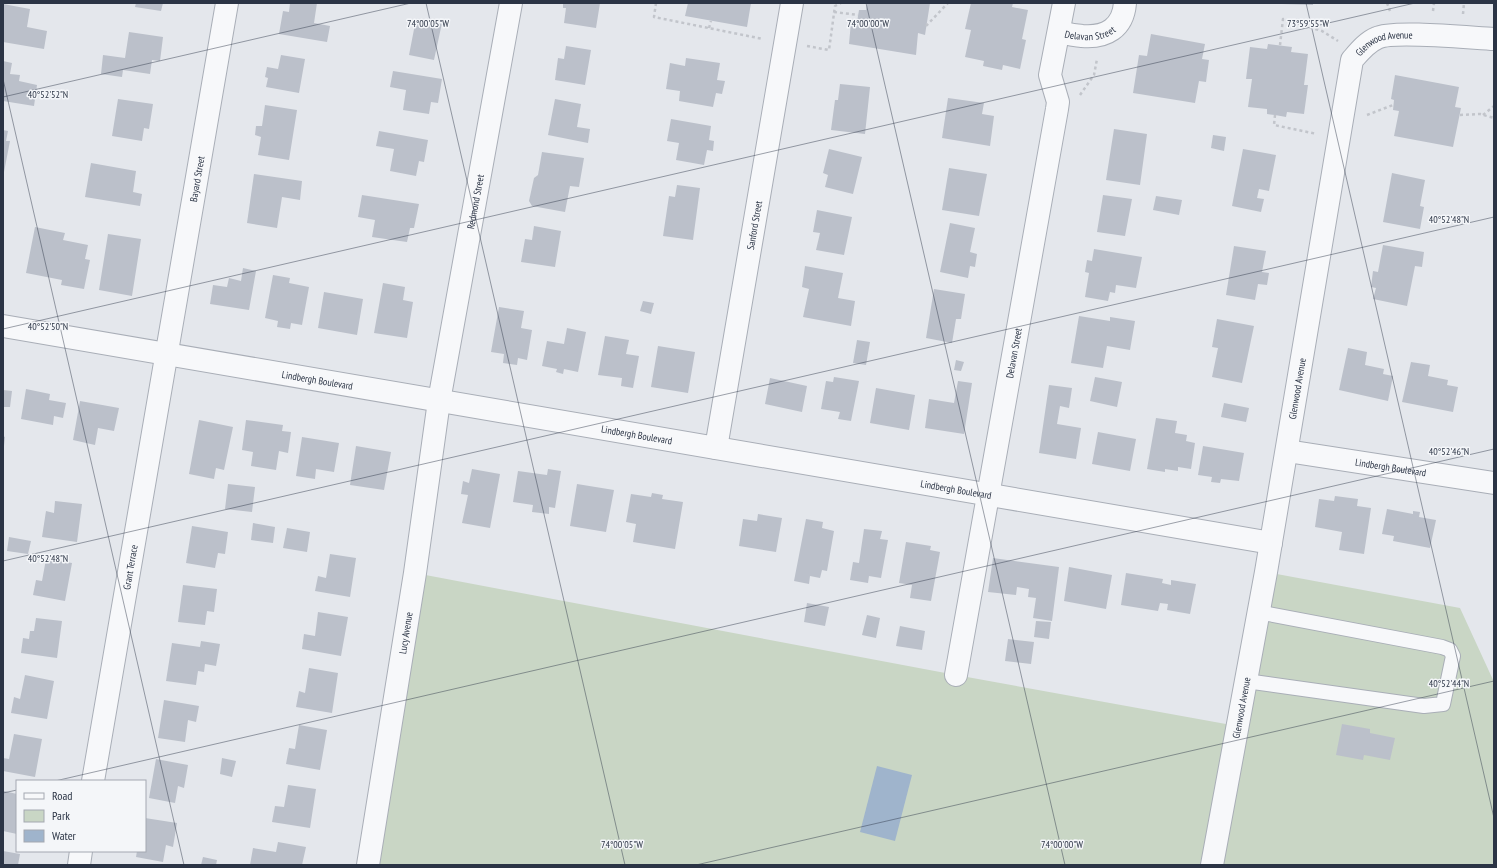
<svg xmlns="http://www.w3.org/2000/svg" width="1497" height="868" font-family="'PT Sans Narrow',sans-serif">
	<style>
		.green { fill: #c9d6c5 }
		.water { fill: #9fb4cc }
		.building { fill: #bbc0ca }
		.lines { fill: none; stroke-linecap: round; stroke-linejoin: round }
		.service-casing { stroke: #a9aeb7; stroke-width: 16 }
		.minor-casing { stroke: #a9aeb7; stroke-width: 24 }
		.path { stroke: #c2c5cb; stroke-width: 2.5; stroke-dasharray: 3 3; stroke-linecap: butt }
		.service { stroke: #f7f8fa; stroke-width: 14 }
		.minor { stroke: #f7f8fa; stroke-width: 22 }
		.ticks { fill: none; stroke: #2b3445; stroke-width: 1; stroke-opacity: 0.45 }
		.labels { text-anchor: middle; stroke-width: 3; stroke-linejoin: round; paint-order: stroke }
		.street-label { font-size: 10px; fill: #2b3445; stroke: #f4f6f9 }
		.ticks-label { font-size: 10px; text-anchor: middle; fill: #2b3445; stroke: #f4f6f9; stroke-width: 3; stroke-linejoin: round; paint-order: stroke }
	</style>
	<rect width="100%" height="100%" fill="#e4e7ec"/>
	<path class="green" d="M1266,572L1460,608L1494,682V865H368L415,573L956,675L1237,726Z"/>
	<path class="water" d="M877,766L912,775L895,841L860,832Z"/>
	<path class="building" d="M136,3H163L161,11L135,7Z
		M290,3H317L314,23L330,26L327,42L279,34L283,11L289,12Z
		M563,3H600L596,28L564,23L566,8H563Z
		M688,3H751L747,27L685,16Z
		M867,3H930L925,35L918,33L916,55L849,44L851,22H857L859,10H866Z
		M971,3H1013L1012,7L1028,10L1022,39L1026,40L1020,69L1003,65L1002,70L983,66L984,61L965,57L971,30L965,29Z
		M1282,3H1313V5L1282,4Z
		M3,4L30,9L27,27L47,31L44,49L3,42Z
		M416,19L442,23L434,60L409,55Z
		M129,32L163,37L160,61L152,60L150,74L123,70L122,77L101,74L103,55L125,58Z
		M1151,34L1205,44L1202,59L1209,60L1206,82L1199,81L1195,103L1133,93L1139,55L1147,56Z
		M1268,44L1292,47L1291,52L1308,54L1304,85H1308L1304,114L1287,112L1286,117L1275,115L1267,114V109L1248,107L1252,79H1246L1250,47L1267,49Z
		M566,46L591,50L585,85L555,80L558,58L564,59Z
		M281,55L305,59L299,93L266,87L268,78L265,77L267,67L278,69Z
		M686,58L720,63L717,80L725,81L722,94L716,93L713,107L679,101L680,91L666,89L670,63L685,66Z
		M3,61L12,63L10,74L20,75L19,81L37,85L34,106L3,101Z
		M393,71L442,79L438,103L431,102L429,114L403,110L406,90L390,87Z
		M1395,75L1459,87L1455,107L1461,108L1453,147L1394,136L1399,111L1393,110L1394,100L1391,99Z
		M840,84L870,87L865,134L831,130L835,100H838Z
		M948,98L984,103L982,114L994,116L990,146L942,138Z
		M118,99L153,104L149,129L144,128L142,141L112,136Z
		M555,99L581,104L577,127L590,129L588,143L548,135Z
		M265,105L297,110L289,160L258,155L261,137L255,135L256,126H262Z
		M671,119L711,126L709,140L714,141L713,151L707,150L704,165L676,160L679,143L667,141Z
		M1114,129L1147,134L1140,185L1106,180Z
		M3,130L8,131L6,141H10L4,172Z
		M379,131L428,140L424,162L419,161L416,176L390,171L394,149L376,146Z
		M1213,135L1226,137L1224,151L1211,148Z
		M829,149L862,157L853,194L825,187L828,175L823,173Z
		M1243,149L1276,155L1269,191L1259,189L1257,198L1264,199L1261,212L1232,206Z
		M542,152L584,158L579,187L570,186L565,212L532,206L529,201L534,178L538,175Z
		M91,163L136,171L133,192L142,194L140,206L85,197Z
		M949,168L987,174L979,216L942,210Z
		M1392,173L1425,180L1420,206L1424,207L1420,229L1383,222Z
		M254,174L302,181L300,200L282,197L277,228L247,223Z
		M677,185L700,188L693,240L663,236L669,196L675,197Z
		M362,195L419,204L414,228H410L407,242L372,237L375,220L358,217Z
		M1103,195L1132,199L1125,236L1097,232Z
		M1156,196L1182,200L1179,215L1153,210Z
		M817,210L852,217L844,255L816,250L820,233L813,232Z
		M950,223L975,228L970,252L977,254L975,267L970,266L968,278L940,272Z
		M534,226L561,231L555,267L521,262L525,239L532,240Z
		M35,227L65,233L63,240L88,245L85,259L90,260L84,289L61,285L62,280L26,273Z
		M108,234L141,239L132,296L99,290Z
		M1383,245L1424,252L1422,267L1415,266L1407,306L1373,299L1376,288L1371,287L1373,271L1378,272Z
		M1234,246L1266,251L1262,272L1269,273L1267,285L1258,284L1255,300L1226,295Z
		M1094,249L1142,257L1136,288L1116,285L1115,293L1110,292L1108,301L1085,297L1089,273L1085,272L1087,260L1092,261Z
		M805,266L843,273L838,298L855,301L851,326L803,317L809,289L802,287Z
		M243,268L256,271L249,310L210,304L213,285L227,287L229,278L241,281Z
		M273,275L290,278L289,283L309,287L302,325L291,323L290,329L277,327L278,321L265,318Z
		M383,283L405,287L403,300L413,302L407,338L374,333Z
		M934,289L965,294L961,319H956L952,343L926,338Z
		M324,292L363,299L357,335L318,328Z
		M643,301L654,303L651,314L640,311Z
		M499,307L524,311L521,328L532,330L527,360L518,358L517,365L503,363L504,354L491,352Z
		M1079,316L1110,321V317L1135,321L1130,350L1107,346L1103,368L1071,363Z
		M1217,319L1254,326L1242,383L1212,377L1218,348L1212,347Z
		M567,328L586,332L578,372L564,369L563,374L556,372L557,369L542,366L547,341L564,344Z
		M605,336L629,340L626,354L639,356L633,388L621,386L622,378L598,375Z
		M857,340L870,342L866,365L853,363Z
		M658,346L695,352L688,393L651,387Z
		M1348,348L1367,352L1365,365L1384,369L1383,374L1393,376L1388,401L1339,390Z
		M956,360L964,362L961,371L954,370Z
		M1411,362L1430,365L1428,376L1448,380L1447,385L1458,387L1453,412L1402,402Z
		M834,377L859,381L851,421L838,419L840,412L821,409L826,381L833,382Z
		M1095,377L1122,382L1117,407L1090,401Z
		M770,378L807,386L802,412L765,404Z
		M958,381L972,383L964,434L925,428L929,399L954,403Z
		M1049,385L1072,388L1069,408L1060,406L1057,424L1081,428L1076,459L1039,453Z
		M876,388L915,395L909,430L870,423Z
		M26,389L50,394L49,400L66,403L63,418L54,416L53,425L21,419Z
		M3,390L12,391L10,407H3Z
		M80,401L119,408L114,431L98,428L95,445L73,440Z
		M1224,403L1249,408L1246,422L1221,417Z
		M1156,418L1177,421L1175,433L1187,435L1186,441L1195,443L1191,469L1178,467V471L1165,469V472L1147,469Z
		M199,420L233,427L224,470L216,468L214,479L189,474Z
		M246,420L283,425L282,431L291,432L288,453L279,451L276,470L251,466L253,452L242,450Z
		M1098,432L1136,439L1130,471L1092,464Z
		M3,436L5,437L4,446H3Z
		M302,437L339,443L334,472L316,469L315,479L296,476Z
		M356,446L391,452L384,490L350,485Z
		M1203,446L1244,453L1239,481L1221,479L1220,483L1211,482L1212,477L1198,475Z
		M472,469L500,474L490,528L462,523L468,495L461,494L463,481L469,483Z
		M548,469L561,471L555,508L549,507V514L532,512L533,505L513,502L518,471L547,475Z
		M228,484L255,487L252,512L225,509Z
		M577,484L614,490L606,532L570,526Z
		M652,493L663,495L662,499L683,502L675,549L633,542L636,524L626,522L631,494L651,497Z
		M1335,496L1358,499L1357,506L1371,508L1364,554L1339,550L1342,532L1315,527L1319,499L1334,501Z
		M55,501L82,504L77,542L42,537L46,511L54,513Z
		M1387,509L1413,514V511L1420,512L1419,517L1436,520L1430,548L1393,541L1394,536L1382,534Z
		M758,514L782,518L776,552L739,546L743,519L757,521Z
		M806,519L823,522L822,528L834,531L827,571L822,570L820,578L810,576L809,584L794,581Z
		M253,523L275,527L273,543L251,540Z
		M192,526L228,532L225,554L218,553L215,568L186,563Z
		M287,528L310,532L307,552L283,548Z
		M864,529L882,531L880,539L888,540L881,578L869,576L868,583L850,580L853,562L859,563Z
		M9,537L31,541L28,554L7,551Z
		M906,542L931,546L930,550L940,552L931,601L910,598L912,585L899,583Z
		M330,554L356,558L350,597L315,591L318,576L326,578Z
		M993,558L1059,567L1052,621L1033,618L1036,598L1028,597L1029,589L1017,587L1016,595L988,592Z
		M46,559L72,563L65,601L33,595L36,580L42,581Z
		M1069,567L1112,575L1106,609L1064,601Z
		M1126,573L1163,579L1162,583L1171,585V580L1196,584L1190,614L1167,610L1168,604L1160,603L1158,611L1121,605Z
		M183,585L217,589L214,612L207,611L205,625L178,622Z
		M807,603L829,607L825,626L804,622Z
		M318,612L348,617L341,656L302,649L304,634L315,636Z
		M867,615L880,618L876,638L862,635Z
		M36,618L62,621L57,658L21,653L23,638L29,639L30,631H34Z
		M1036,621L1051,622L1049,639L1034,637Z
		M900,626L925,631L922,650L896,646Z
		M1008,639L1034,642L1031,664L1005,661Z
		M201,641L220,644L216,666L205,664L204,672L198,671L196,685L166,681L172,643L200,647Z
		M309,668L338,673L332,713L296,707L299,691L305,693Z
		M25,675L54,681L47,719L11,713L14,697L20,699Z
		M164,700L199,706L196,722L188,720L185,742L158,738Z
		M1342,724L1370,729V733L1395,738L1390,760L1364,755L1363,760L1336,755Z
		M299,725L327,730L320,770L286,764L289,748L295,749Z
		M14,734L42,739L35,777L3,771V758L9,759Z
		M222,758L236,761L232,777L220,774Z
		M156,759L188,765L184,788L178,786L175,803L149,798Z
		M288,785L316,789L310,828L272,822L275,806L284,807Z
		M4,791L17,794V834L3,831Z
		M145,818L177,823L173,847L166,845L163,862L136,857L137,851H145Z
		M278,842L306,847L302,865H250L253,848L276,852Z
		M3,851L20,854L18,865H3Z
		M203,857L217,860L216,865H201Z"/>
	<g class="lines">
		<defs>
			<path id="service" d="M1246,681L1424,706L1443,704L1453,656L1450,650L1442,647L1258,612"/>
			<g id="minor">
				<path id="s1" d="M1060,31C1067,35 1074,35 1082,36C1106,38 1123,28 1125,3"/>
				<path id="s2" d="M3,326L1271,543"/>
				<path id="s3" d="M716,448L792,3"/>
				<path id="s4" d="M1287,451L1494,483"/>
				<path id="s5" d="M956,675L1057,109L1058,102L1050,75L1064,3"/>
				<path id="s6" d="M93,781L227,3"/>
				<path d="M79,865L81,851"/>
				<path id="s7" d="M368,865L415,573L439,401L511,3"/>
				<path id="s8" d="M1212,865L1266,572L1352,60C1359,52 1367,42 1377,38C1393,30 1472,38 1494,39"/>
			</g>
		</defs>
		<use href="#service" class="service-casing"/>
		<use href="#minor" class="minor-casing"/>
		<path class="path" d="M656,3L654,17L763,39
			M1387,3L1390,11
			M1433,11L1434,3
			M834,12L858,15
			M1463,14L1464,3
			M926,26L948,3
			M709,28L711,21
			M1280,45L1283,19L1322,31L1338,41
			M807,46L829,50L835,6L841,3
			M1080,95L1094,75L1097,59
			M1275,115L1274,125L1317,134
			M1367,115L1393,105
			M1460,115L1480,114L1494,118
			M1483,115L1494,106"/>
		<use href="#service" class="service"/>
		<use href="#minor" class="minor"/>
	</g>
	<path class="ticks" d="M426,3L625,865M866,3L1065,865M1306,3L1494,818M3,79L184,865M3,97L411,3M3,329L1415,3M3,561L1494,217M55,781L1494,449M3,793L17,790M696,865L1494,681"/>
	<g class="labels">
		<g class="street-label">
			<text dy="4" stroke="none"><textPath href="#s1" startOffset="31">Delavan Street</textPath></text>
			<text dy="4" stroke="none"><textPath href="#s8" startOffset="856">Glenwood Avenue</textPath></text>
			<text dy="4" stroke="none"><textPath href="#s6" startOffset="611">Bayard Street</textPath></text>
			<text dy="4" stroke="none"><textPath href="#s7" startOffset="672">Redmond Street</textPath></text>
			<text dy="4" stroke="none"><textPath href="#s3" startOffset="226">Sanford Street</textPath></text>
			<text dy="4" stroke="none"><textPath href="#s5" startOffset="327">Delavan Street</textPath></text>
			<text dy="4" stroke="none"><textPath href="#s2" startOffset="319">Lindbergh Boulevard</textPath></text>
			<text dy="4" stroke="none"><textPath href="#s8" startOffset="484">Glenwood Avenue</textPath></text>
			<text dy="4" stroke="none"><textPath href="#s2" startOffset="643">Lindbergh Boulevard</textPath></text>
			<text dy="4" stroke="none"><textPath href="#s4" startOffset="105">Lindbergh Boulevard</textPath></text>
			<text dy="4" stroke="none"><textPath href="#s2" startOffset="967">Lindbergh Boulevard</textPath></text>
			<text dy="4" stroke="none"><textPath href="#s6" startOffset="217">Grant Terrace</textPath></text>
			<text dy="4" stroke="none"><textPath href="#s7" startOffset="235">Lucy Avenue</textPath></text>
			<text dy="4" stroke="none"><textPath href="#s8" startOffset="160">Glenwood Avenue</textPath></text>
		</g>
	</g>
	<g class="ticks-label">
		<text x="428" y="27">74°00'05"W</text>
		<text x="868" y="27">74°00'00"W</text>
		<text x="1308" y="27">73°59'55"W</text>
		<text x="48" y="98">40°52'52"N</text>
		<text x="1449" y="223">40°52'48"N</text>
		<text x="48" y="330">40°52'50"N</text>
		<text x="1449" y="455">40°52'46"N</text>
		<text x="48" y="562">40°52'48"N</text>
		<text x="1449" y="687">40°52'44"N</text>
		<text x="622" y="848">74°00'05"W</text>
		<text x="1062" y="848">74°00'00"W</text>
	</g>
	<rect width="1497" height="868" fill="none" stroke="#2b3445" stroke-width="8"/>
	<rect x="16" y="780" width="130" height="72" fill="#f4f6f9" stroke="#a4a8b1"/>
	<rect x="24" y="793" width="20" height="6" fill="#f7f8fa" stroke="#a4a8b1"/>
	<text x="52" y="800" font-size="12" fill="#2b3445">Road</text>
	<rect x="24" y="810" width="20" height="12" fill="#c9d6c5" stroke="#a4a8b1"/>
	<text x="52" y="820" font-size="12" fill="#2b3445">Park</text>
	<rect x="24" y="830" width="20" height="12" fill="#9fb4cc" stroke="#a4a8b1"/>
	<text x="52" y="840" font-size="12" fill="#2b3445">Water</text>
</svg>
